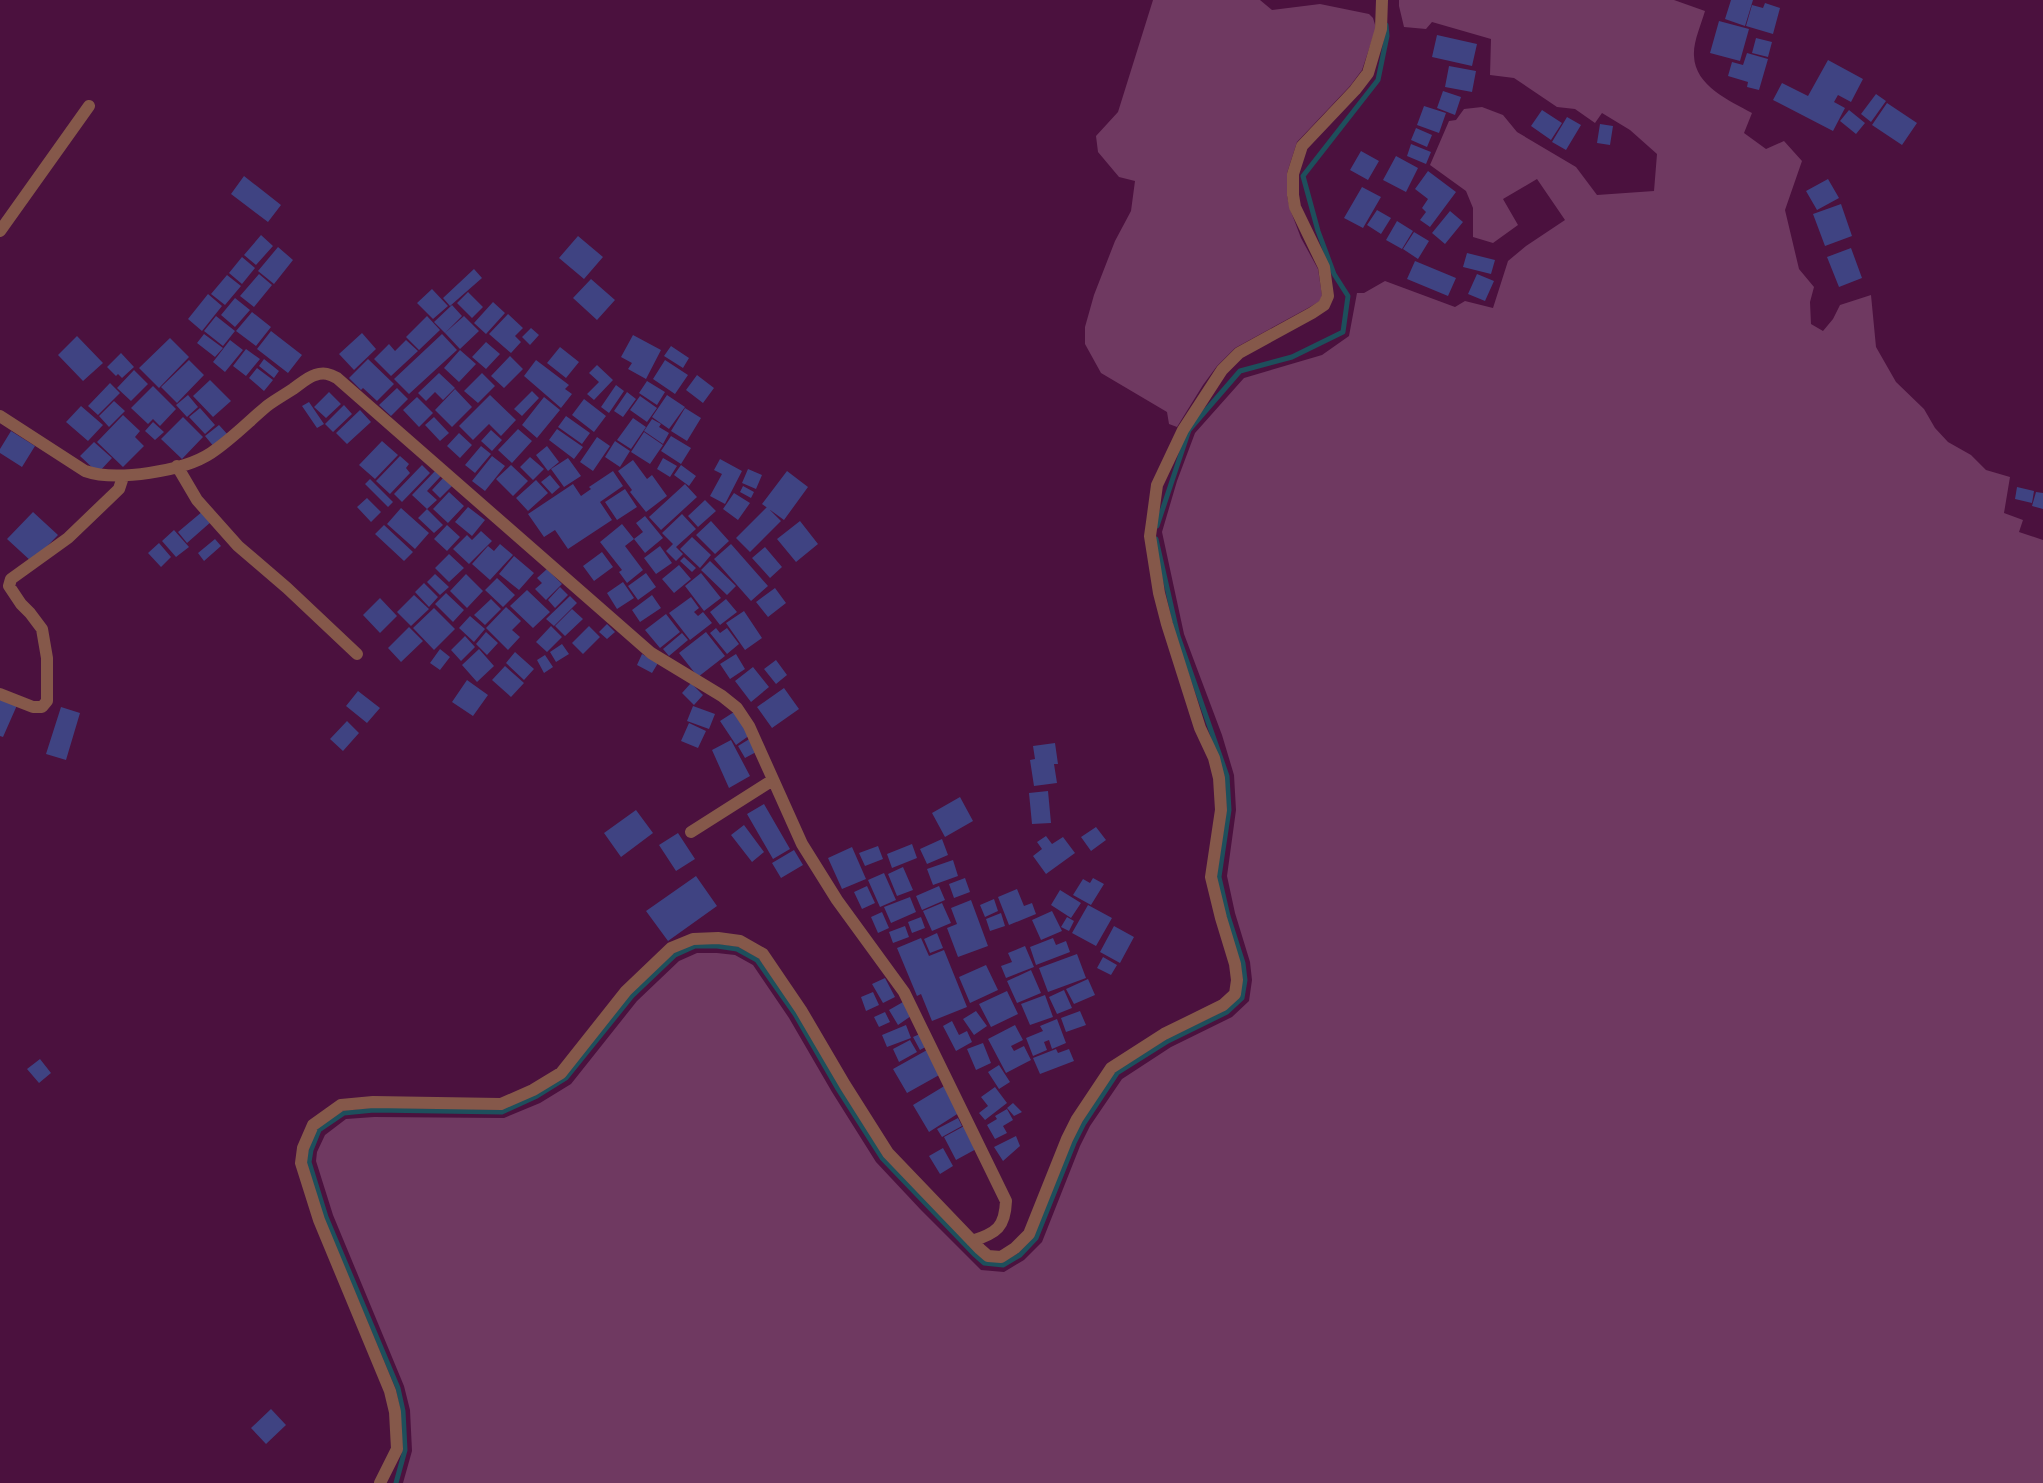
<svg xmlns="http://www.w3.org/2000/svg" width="2043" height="1483" font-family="'Noto Sans',sans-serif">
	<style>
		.green { fill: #6f3961 }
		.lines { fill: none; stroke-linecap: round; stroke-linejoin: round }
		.stream { stroke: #1e4f5c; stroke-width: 5 }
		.building { fill: #3f4382 }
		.minor { stroke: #85584a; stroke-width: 12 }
	</style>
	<rect width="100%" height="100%" fill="#4b113e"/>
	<path class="green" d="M1153,0H1260L1272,10L1320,4L1369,14L1373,18L1376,28L1362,70L1350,86L1297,142L1287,173V196L1290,209L1301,238L1318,269L1322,295L1320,301L1308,308L1235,348L1217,366L1203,385L1177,427L1169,424L1167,412L1101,373L1085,344V327L1094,295L1115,241L1131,211L1135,181L1119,177L1098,152L1096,136L1118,112Z
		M1399,0H1674L1705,11C1701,25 1693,42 1694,56C1695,86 1730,101 1752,113L1744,133L1766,149L1784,141L1802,161L1785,210L1799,269L1814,287L1810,302L1811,324L1823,331L1833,319L1840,305L1871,295L1876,347L1896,382L1924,409L1935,428L1948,442L1971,455L1986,470L2010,477L2004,513L2023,520L2019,532L2043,540V1483H403L412,1451L410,1410L404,1386L333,1215L316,1161L317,1152L325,1135L346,1119L374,1117L504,1118L540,1103L571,1084L637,1001L679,961L697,953H717L735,955L753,965L789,1018L832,1092L876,1162L921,1210L981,1270L1004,1272L1024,1260L1042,1242L1080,1146L1090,1126L1122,1079L1171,1047L1232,1017L1249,1001L1252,980L1250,962L1235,913L1227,876L1236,810L1234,775L1222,735L1184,634L1162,532L1177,481L1195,433L1244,378L1322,355L1349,336L1357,293H1364L1385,281L1455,307L1465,301L1493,308L1508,261L1526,246L1565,220L1537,179L1503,199L1518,225L1493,243L1473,237V208L1466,191L1430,165L1449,121L1456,120L1464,109L1482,107L1503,115L1517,132L1576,167L1597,195L1654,191L1657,154L1630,130L1602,113L1595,123L1575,109L1557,107L1514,78L1490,75L1491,39L1432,22L1426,29L1404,27L1399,6Z"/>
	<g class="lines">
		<path class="stream" d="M1157,526L1189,430L1240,371L1292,357L1343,332L1348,296L1334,274L1318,231L1303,176L1378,80L1387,36L1386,25
			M396,1483L405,1450L403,1411L398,1388L326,1217L309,1162L311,1150L319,1130L344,1113L374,1110L502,1112L537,1096L566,1078L632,996L675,955L695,946H717L737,949L757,960L795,1014L838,1089L882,1158L975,1255L984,1263L1003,1265L1020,1255L1036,1238L1074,1143L1084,1123L1117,1073L1168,1041L1227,1012L1242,998L1245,980L1243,963L1228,916L1219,877L1229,810L1227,776L1178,636L1156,539"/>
	</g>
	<path class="building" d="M1731,0H1753L1745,26L1725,19Z
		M1765,3L1780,8L1773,34L1746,26L1752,5L1763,8Z
		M1719,21L1749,29L1740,61L1710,53Z
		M1437,35L1477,44L1472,66L1432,57Z
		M1756,38L1772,42L1768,57L1752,53Z
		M1747,53L1768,59L1759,90L1747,87L1748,82L1728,76L1732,62L1743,65Z
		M1828,60L1863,79L1851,102L1838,95L1834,102L1845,108L1833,131L1773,100L1782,83L1808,96Z
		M1449,66L1476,71L1472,92L1445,87Z
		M1443,91L1461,97L1455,115L1437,108Z
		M1876,94L1886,101L1871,122L1861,114Z
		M1887,103L1917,123L1902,145L1872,125Z
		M1424,106L1446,113L1439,133L1417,125Z
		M1542,110L1562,123L1551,140L1531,126Z
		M1849,110L1865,123L1856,134L1840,121Z
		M1567,117L1581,125L1566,150L1552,142Z
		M1600,124L1613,126L1610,145L1597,143Z
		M1416,128L1432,135L1427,147L1411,140Z
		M1411,144L1431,152L1426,164L1407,156Z
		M1361,151L1379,161L1368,180L1350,170Z
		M1396,156L1418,168L1406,192L1383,180Z
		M1428,171L1456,192L1430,227L1420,220L1426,212L1422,208L1428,199L1415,189Z
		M244,176L281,205L268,222L231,194Z
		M1828,179L1839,198L1817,210L1806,191Z
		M1362,187L1381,197L1363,228L1344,218Z
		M1841,204L1852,236L1825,246L1813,214Z
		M1377,210L1391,218L1381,234L1367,225Z
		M1450,211L1463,222L1445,244L1432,233Z
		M1397,221L1413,231L1402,249L1386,240Z
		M1414,232L1429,241L1418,259L1403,249Z
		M261,235L273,246L256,265L244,255Z
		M578,236L603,257L584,279L559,258Z
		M278,247L293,260L274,284L258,271Z
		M1851,248L1862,278L1839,287L1827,257Z
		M1467,253L1495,260L1491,274L1463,267Z
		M242,257L255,268L242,284L229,273Z
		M1415,261L1456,278L1448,296L1407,279Z
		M474,269L482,278L450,306L443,298Z
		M259,274L272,285L254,307L240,296Z
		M1477,274L1494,281L1485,301L1468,294Z
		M227,275L241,286L225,305L211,294Z
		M591,279L615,300L597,320L573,298Z
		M432,289L448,306L433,319L417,303Z
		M468,292L483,307L472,318L457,303Z
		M208,294L222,306L202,331L188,319Z
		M235,298L250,310L235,327L221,315Z
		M493,302L505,313L486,334L474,323Z
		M452,305L462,316L445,333L434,322Z
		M252,312L271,327L256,346L236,331Z
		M508,314L523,328L515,336L521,342L511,353L489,334Z
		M216,316L235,331L223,346L204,331Z
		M427,316L440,330L419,350L406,337Z
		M464,316L479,331L460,349L445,333Z
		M531,328L539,335L530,345L522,337Z
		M271,331L302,355L288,373L257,349Z
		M362,333L376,349L354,370L339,354Z
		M204,334L223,348L215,357L197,343Z
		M442,334L457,350L409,394L394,379Z
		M633,335L661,350L646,379L628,369L632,363L621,357Z
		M77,336L103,363L83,381L58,355Z
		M170,338L189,357L159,388L139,368Z
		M230,340L243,350L225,372L213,362Z
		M406,340L418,351L391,376L374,359L389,344L395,351Z
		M486,342L500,354L486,369L472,357Z
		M671,346L689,358L683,368L664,356Z
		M560,347L579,362L566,378L547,363Z
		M246,349L260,359L246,376L233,366Z
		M460,350L476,364L459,382L444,368Z
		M121,353L134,367L122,378L118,374L116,376L107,367Z
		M510,356L523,369L504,388L491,376Z
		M264,359L279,371L274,378L259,366Z
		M368,359L394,384L377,401L363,388L361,390L349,378Z
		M189,360L204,375L177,403L161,387Z
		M536,360L569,385L565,389L572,394L561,408L524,376Z
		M665,360L688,375L675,394L653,379Z
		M597,365L613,380L594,400L587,394L599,382L589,373Z
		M257,368L273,380L264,391L249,378Z
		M134,370L148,384L131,401L117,388Z
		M439,373L455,388L443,400L435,392L426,401L418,393Z
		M482,373L495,386L478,403L464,391Z
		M697,375L714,388L703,403L686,390Z
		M210,380L231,401L213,417L193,396Z
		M647,381L665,392L657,405L639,393Z
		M110,383L120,393L98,415L88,406Z
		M616,385L624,391L609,413L601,407Z
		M153,386L176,409L160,426L153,419L148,424L131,408Z
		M397,388L408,399L391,416L379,405Z
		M455,389L472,407L452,427L435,410Z
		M532,391L539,398L522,416L514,409Z
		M329,392L341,404L326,418L314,407Z
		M627,392L636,399L623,417L614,411Z
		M188,395L198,407L187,417L176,405Z
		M490,395L516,420L501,436L489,424L473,440L459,426Z
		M667,395L685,407L669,429L652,417Z
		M640,396L657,408L647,422L630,410Z
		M417,397L433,413L419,427L403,410Z
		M544,397L560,410L537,438L522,425Z
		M584,399L606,416L594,432L572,415Z
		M114,401L125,411L109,427L99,416Z
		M309,402L324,424L317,428L302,406Z
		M344,405L352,414L333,432L325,424Z
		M81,406L103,425L88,441L66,422Z
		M200,408L215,425L205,434L189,417Z
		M685,408L701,418L687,441L671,431Z
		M360,410L371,422L347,444L336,433Z
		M123,415L140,431L135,437L144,446L123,467L97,442Z
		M566,416L590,433L582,444L558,427Z
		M183,417L203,437L182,459L161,439Z
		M434,417L449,433L440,441L425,425Z
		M633,418L646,427L631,449L617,440Z
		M652,419L661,424L659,427L669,433L663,444L644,431Z
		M153,422L164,432L155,440L145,431Z
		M219,425L229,436L215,448L205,436Z
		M518,429L532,441L512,463L498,450Z
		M557,429L583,447L574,459L549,440Z
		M491,430L502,440L492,451L481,441Z
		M11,431L35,446L22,467L0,453V449Z
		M644,432L663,445L650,464L631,452Z
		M459,433L472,445L460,458L447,446Z
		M671,436L691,448L681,464L661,451Z
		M597,437L610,446L593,471L580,462Z
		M382,441L398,455L375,479L359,465Z
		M615,441L630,451L620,467L605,457Z
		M94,442L112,458L98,473L80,456Z
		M481,446L491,454L475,473L465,465Z
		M547,446L559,462L548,471L536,455Z
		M400,456L409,464L406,468L410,473L390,494L376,481Z
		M492,456L505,466L485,491L472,481Z
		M530,457L544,469L533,480L520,467Z
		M568,458L581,476L564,487L551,469Z
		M663,458L677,466L670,477L657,469Z
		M720,459L742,471L725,504L710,496L722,474L714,470Z
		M633,460L647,479L652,475L667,496L646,512L630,492L632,490L618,471Z
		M422,465L430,473L402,502L394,494Z
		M511,465L528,481L513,496L496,479Z
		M681,465L696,476L689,486L674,475Z
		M748,469L762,475L756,489L742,483Z
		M435,471L441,476L427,491L437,500L427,509L412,495Z
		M613,471L623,486L600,502L612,520L568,549L555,530L544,537L528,514L573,484L581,496L591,489L589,487Z
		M787,471L808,487L784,520L762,504Z
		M550,475L560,487L552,494L541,482Z
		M444,477L453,485L440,498L432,490Z
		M370,479L393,502L388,507L365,484Z
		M536,480L548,493L528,511L516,498Z
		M685,484L697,497L661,530L649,517Z
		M743,486L754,492L751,498L740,492Z
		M2017,487L2034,491L2032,503L2015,499Z
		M625,489L637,507L617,520L605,502Z
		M449,492L464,506L448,523L433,509Z
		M2036,492L2043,493V509L2032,506Z
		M734,493L750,503L738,520L723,509Z
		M367,498L381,512L371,522L357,507Z
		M705,500L716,511L698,527L688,516Z
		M468,507L485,520L472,536L455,522Z
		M767,507L781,521L750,552L736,538Z
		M401,508L429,533L415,549L387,524Z
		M427,509L443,525L434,533L418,518Z
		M203,511L212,521L187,543L178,532Z
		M33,512L58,535L32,562L7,539Z
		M682,514L696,529L676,547L683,554L676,561L666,551L673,544L662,533Z
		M645,516L663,538L645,553L634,539L625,546L643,570L627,583L619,572L622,570L600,542L622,524L634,539L643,532L636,523Z
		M711,521L729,541L715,554L696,535Z
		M800,521L818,544L796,562L777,539Z
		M384,525L413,552L404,561L375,534Z
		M447,525L460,537L447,551L434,539Z
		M174,530L189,547L176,557L162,541Z
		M481,531L492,541L469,564L453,549L467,535L472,540Z
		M692,537L711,555L700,568L680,549Z
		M215,539L221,546L204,561L198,553Z
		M159,543L171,557L161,567L148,553Z
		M500,544L513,555L490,580L472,564L488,546L494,551Z
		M731,544L768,586L751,601L714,559Z
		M660,546L672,563L656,574L644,558Z
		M765,547L782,567L770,578L752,558Z
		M602,552L613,567L594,581L583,566Z
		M449,554L464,568L449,582L435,568Z
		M514,556L534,573L519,590L499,574Z
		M684,557L696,568L692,572L680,561Z
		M710,561L736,586L727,595L701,570Z
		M679,565L691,579L674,593L662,579Z
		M547,569L562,584L546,600L535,589L542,583L537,578Z
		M646,573L656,587L638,600L628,586Z
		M701,573L721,598L704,611L685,586Z
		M435,574L449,587L440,595L427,582Z
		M466,574L483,591L467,608L450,591Z
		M497,578L515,595L503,607L485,590Z
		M623,582L634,598L617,609L607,593Z
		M424,583L438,597L429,607L415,592Z
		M560,587L568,595L555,608L548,600Z
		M775,588L786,603L768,617L756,602Z
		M527,590L550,612L533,628L510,606Z
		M446,593L464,610L453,622L435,604Z
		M414,595L429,609L411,626L397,612Z
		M652,595L661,608L640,622L632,610Z
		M570,596L577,603L554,626L546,619Z
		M691,597L699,608L694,612L698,616L703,612L712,623L690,640L669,613Z
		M380,598L397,616L380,633L363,615Z
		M491,599L501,609L485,625L474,615Z
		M726,599L737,612L720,625L710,612Z
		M506,607L521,621L512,630L520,637L508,650L486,628Z
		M434,608L455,629L434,650L413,628Z
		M572,609L583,619L565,636L555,626Z
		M744,611L762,638L745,650L726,623Z
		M666,614L680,632L660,648L645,630Z
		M470,616L485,629L474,642L459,628Z
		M607,624L615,632L607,639L599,632Z
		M551,626L562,637L547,652L536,642Z
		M589,626L600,637L583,654L572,643Z
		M409,627L423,641L401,662L388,648Z
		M716,628L720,633L727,628L739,644L727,654L710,633Z
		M486,632L498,643L487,655L476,644Z
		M706,632L725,656L698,677L679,653Z
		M682,633L688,640L669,656L663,649Z
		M465,636L475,647L461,661L451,650Z
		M562,644L569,654L556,662L550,652Z
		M440,649L450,657L440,670L430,663Z
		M479,649L494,666L477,682L462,665Z
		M515,652L534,669L524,680L506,663Z
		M642,654L658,663L652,673L637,665Z
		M736,654L745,669L730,679L720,664Z
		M545,655L553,667L544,673L537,660Z
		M776,660L787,675L776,684L764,669Z
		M505,666L524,683L511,697L492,680Z
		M753,667L769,687L751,702L735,681Z
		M467,680L488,695L473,716L452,702Z
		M691,683L703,695L694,705L682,693Z
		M784,688L799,709L772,728L757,707Z
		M358,691L380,708L367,723L346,706Z
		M2,696L18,703L3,737L0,736V701Z
		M693,706L715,714L709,729L687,721Z
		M61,707L80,713L66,760L46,754Z
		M734,712L750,735L736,745L720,721Z
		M347,721L359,733L343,751L330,739Z
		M689,723L706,731L698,748L681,741Z
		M751,738L758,751L745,758L738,746Z
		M731,740L750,776L729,788L712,750Z
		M1055,743L1058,764H1054L1057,783L1034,786L1030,760L1035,759L1033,746Z
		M1048,791L1051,823L1032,824L1029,793Z
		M960,797L973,821L945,837L932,813Z
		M764,804L790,849L773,859L747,814Z
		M636,810L653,833L621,857L604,833Z
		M744,825L764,852L752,862L731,835Z
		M1096,827L1106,840L1091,851L1081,837Z
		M678,833L695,859L676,871L659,845Z
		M1046,836L1052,844L1063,837L1075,853L1046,874L1033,856L1042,849L1037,842Z
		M942,839L948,855L927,864L920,849Z
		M912,844L917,858L892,868L887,854Z
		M878,846L883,859L865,866L859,853Z
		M852,847L866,879L842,889L828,858Z
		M794,850L803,865L781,878L772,863Z
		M953,860L958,876L933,885L927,869Z
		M903,867L913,890L897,896L888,874Z
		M884,873L896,900L880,907L868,880Z
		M696,876L717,906L668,941L646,911Z
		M965,878L970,892L954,898L949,884Z
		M1093,878L1104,884L1091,905L1073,895L1083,879L1090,883Z
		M867,886L875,903L862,909L854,892Z
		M939,886L945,900L922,910L916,896Z
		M1017,889L1024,906L1032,903L1036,914L1009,925L998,897Z
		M1060,890L1081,903L1071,918L1051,905Z
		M910,897L916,912L891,923L884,907Z
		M994,899L998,911L985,917L980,905Z
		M971,900L988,946L958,957L947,928L957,924L951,908Z
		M942,903L951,923L932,931L923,911Z
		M1088,905L1112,918L1096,946L1072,933Z
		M1052,911L1062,931L1041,940L1032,920Z
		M882,912L889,928L878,933L871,917Z
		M1001,913L1005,926L990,931L986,919Z
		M921,917L925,928L912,933L908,922Z
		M1067,917L1074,921L1069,931L1061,927Z
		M905,926L909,937L893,943L889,932Z
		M1114,926L1134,937L1120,963L1100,952Z
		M937,933L943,948L930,953L924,939Z
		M921,938L929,956L944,950L967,1007L932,1021L921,994L917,996L897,948Z
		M1053,938L1056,945L1066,941L1070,952L1036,965L1030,947Z
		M1025,946L1034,967L1006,978L1001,966L1012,962L1008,953Z
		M1077,954L1086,978L1048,992L1039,968Z
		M1103,957L1117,965L1111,975L1097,968Z
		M986,965L998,990L970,1003L959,977Z
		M1031,970L1041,993L1017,1003L1007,981Z
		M885,978L895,997L883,1003L872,984Z
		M1088,979L1095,995L1074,1004L1066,989Z
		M1064,990L1072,1008L1057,1014L1049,997Z
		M1007,991L1018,1014L991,1027L979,1004Z
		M873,992L879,1005L866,1011L861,997Z
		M1045,995L1053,1017L1030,1025L1021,1004Z
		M903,1002L911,1016L898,1025L889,1010Z
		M976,1011L987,1026L974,1035L963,1019Z
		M1080,1011L1086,1025L1066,1032L1061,1018Z
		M885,1012L890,1022L879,1027L874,1017Z
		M1057,1019L1066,1043L1052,1049L1049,1040L1044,1042L1047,1050L1033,1056L1026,1038L1043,1031L1040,1026Z
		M952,1021L959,1035L967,1031L972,1042L956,1051L943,1026Z
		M906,1025L911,1038L887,1047L882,1035Z
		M1015,1025L1023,1040L1011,1046L1014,1051L1024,1046L1031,1060L1006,1073L988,1039Z
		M922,1033L929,1045L920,1050L913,1037Z
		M910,1040L917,1052L899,1062L893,1049Z
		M983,1043L991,1063L976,1070L967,1049Z
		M1056,1049L1058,1053L1069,1049L1074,1061L1040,1074L1033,1058Z
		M927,1050L941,1074L907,1093L893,1069Z
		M40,1059L51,1073L39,1083L27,1069Z
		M999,1065L1010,1082L999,1089L988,1072Z
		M946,1085L962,1111L929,1132L913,1105Z
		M995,1087L1007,1103L985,1120L979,1113L988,1106L981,1097Z
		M1013,1103L1022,1112L1014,1116L1007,1108Z
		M1007,1109L1013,1120L1003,1126L1007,1133L995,1139L987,1125L997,1119L995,1116Z
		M958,1118L962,1126L942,1137L937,1129Z
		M966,1125L978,1148L956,1160L944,1137Z
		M1016,1136L1020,1146L1003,1161L994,1147Z
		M943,1148L953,1166L940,1174L929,1156Z
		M271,1409L286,1425L266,1444L251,1428Z"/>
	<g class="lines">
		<path class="minor" d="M0,231L89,106
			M0,416L85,471C116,482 184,471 211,453C232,439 248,422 267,406C275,400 284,395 293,389C300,384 308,377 315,375C324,372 330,374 337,378L651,653L722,696L737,708L749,726L802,844L837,900L904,992L1006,1201C1005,1227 997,1233 972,1241
			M177,466L197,500L238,546L287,588L357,654
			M0,694L33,707H42L47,701V658L42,629L30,613L21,604L9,586L11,579L68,538L119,489L123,477
			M691,832L773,780
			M380,1483L397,1449L395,1412L390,1391L319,1220L301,1163L303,1148L313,1125L341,1105L373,1102L501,1104L533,1090L561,1073L626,991L671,948L693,939L718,938L740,941L763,954L801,1010L845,1085L888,1153L980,1249L988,1256L1001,1257L1015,1248L1029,1234L1067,1139L1077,1119L1111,1068L1164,1034L1223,1005L1235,994L1237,980L1235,964L1221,918L1211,877L1221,810L1219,778L1214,758L1200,728L1167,624L1159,593L1150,536L1152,522L1157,485L1183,430L1222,370L1239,353L1312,313L1324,305L1328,296L1324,267L1295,207L1293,195V174L1302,146L1355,90L1368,73L1381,29L1382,0"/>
	</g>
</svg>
